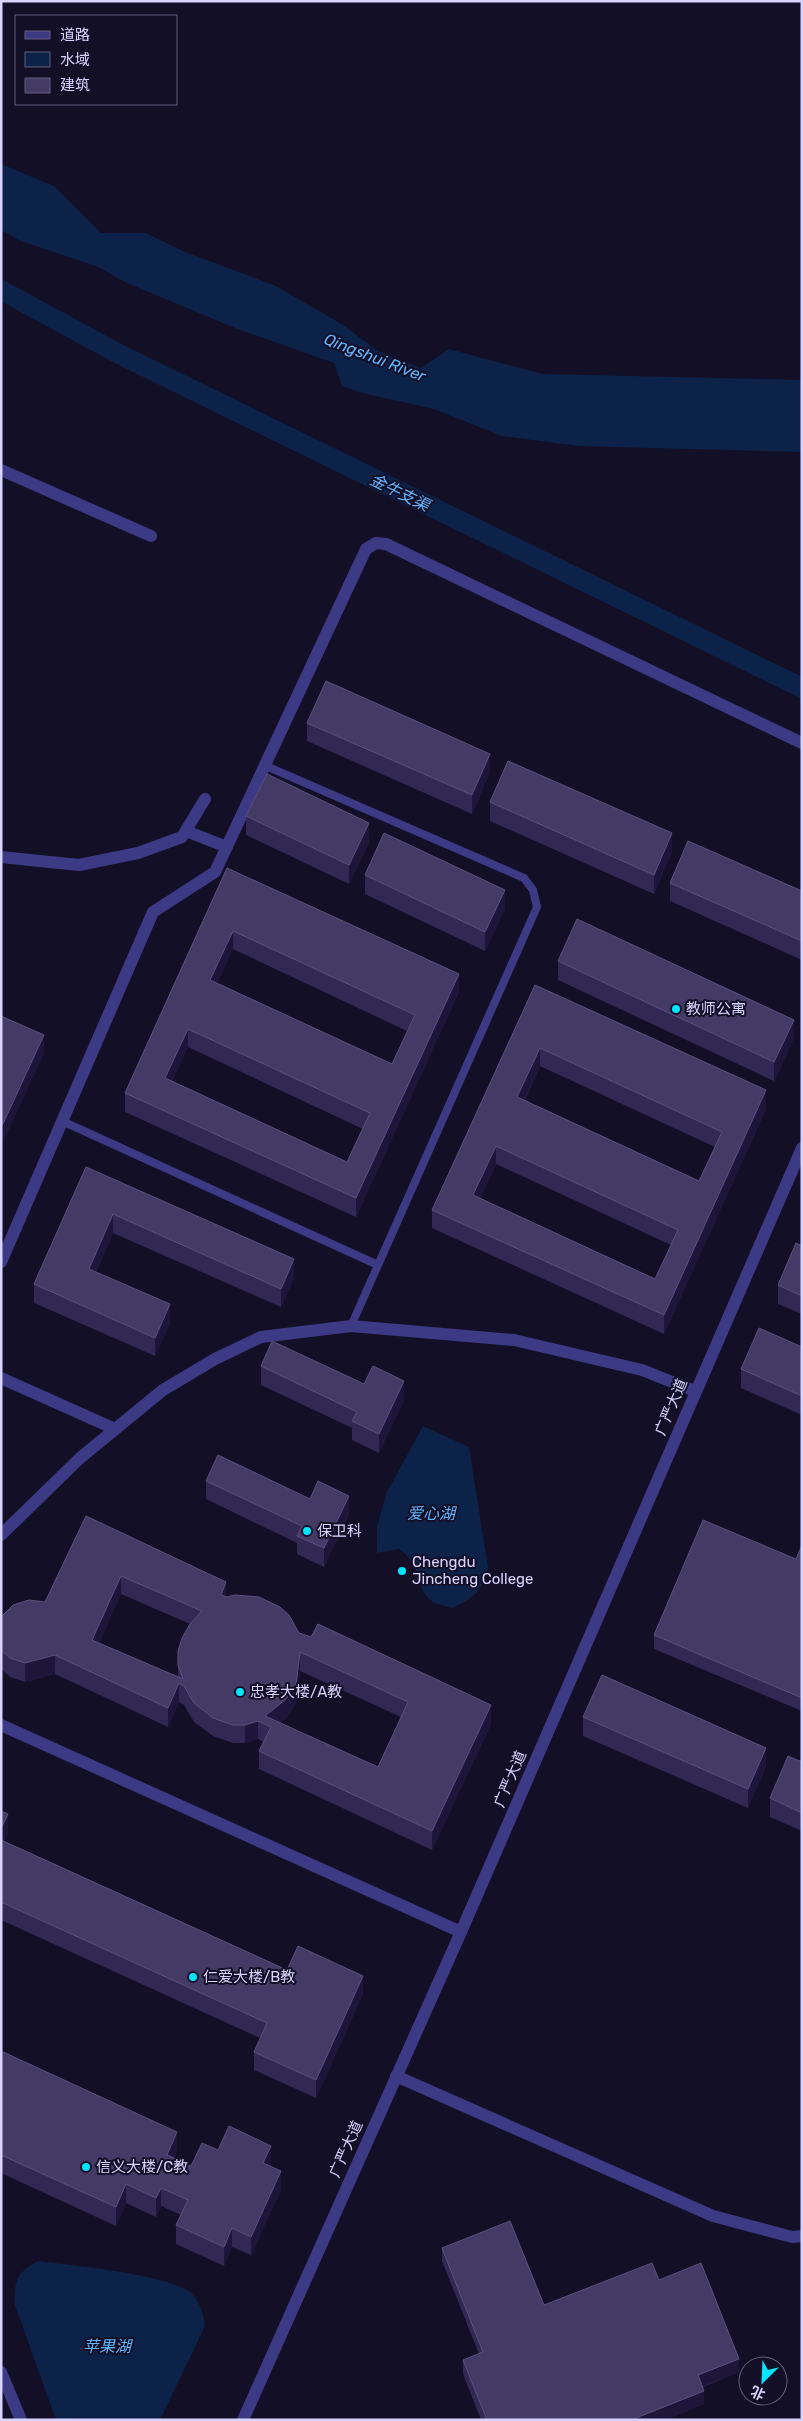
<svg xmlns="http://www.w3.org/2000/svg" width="803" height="2421" font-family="Rubik,'Noto Sans SC',sans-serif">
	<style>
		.water { fill: #0c2248 }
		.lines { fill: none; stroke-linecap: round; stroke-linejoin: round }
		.canal { stroke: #0c2248; stroke-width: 20 }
		.service { stroke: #3d3a85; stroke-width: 8 }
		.minor { stroke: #3d3a85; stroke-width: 12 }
		.wall { fill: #312854; fill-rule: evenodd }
		.shaded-wall { fill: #1d163a }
		.building { fill: #433a66; stroke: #5a527e; fill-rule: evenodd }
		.poi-dot { fill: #00e5ff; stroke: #130f26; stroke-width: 2 }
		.labels { text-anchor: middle; stroke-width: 4; stroke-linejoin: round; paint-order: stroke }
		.poi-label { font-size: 15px; fill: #d9d4ff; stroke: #130f26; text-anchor: start }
		.street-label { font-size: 15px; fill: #d9d4ff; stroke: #130f26 }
		.water-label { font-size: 16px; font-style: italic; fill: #62b6ff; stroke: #130f26 }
	</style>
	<rect width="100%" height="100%" fill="#130f26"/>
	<path class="water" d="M1,164L54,186L101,233H146L185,252L276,286L343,325L378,351L421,368L449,349L542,374L802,380V452L578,446L502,436L434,409L366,394L342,386L334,363L235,328L127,283L98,267L21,241L1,230Z
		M423,1426L469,1447L488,1567C481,1592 476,1596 453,1608C447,1606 439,1605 433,1602C415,1590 423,1565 399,1549L377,1553V1526L387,1492Z
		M38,2261C68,2265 175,2275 192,2294C201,2304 203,2313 205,2326L160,2420H56L15,2305C14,2281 16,2273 38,2261Z"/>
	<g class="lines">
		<path class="canal" d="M1,290L119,354L802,688"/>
		<path class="service" d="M266,766L524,878L533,890L537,907L351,1326
			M62,1121L378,1265"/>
		<path class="minor" d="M1,470L151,536
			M186,831L227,847
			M1,857L79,865L138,853L182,837L205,799
			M1,1262L153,912L215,872L366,549L376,543L386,544L802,743
			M1,1378L115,1429
			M1,1535L80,1458L163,1390L215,1359L261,1337L351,1326L514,1340L642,1370L695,1391
			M1,1725L461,1932
			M396,2076L713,2216L792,2237L802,2236
			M1,2372L21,2420
			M243,2420L461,1932L802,1148"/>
	</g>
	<path class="wall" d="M307,723L490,772L472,814L307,741Z
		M490,802L672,852L654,894L490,821Z
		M246,816L369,842L349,884L246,835Z
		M227,868L459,992L356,1217L125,1112V1093ZM233,949L407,1031L392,1064L217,983ZM188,1047L363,1129L347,1162L172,1081Z
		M365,875L505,909L485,951L365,894Z
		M670,883L802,891V960L670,901Z
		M558,961L794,1038L774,1081L558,980Z
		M535,985L766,1109L664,1334L432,1228V1210ZM540,1066L715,1147L699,1181L525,1100ZM496,1164L671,1245L655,1279L480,1198Z
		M86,1167L294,1278L281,1307L113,1233L96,1272L170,1323L155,1356L34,1303V1284Z
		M802,1246V1314L778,1304V1285Z
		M802,1347V1415L741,1388V1369Z
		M261,1366L364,1384L404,1400L379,1453L352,1440V1428L261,1385Z
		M206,1481L310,1499L349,1514L324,1567L297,1554V1543L206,1499Z
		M86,1516L226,1597L299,1633L491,1724L432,1850L259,1769V1751L264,1742L258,1739L245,1743H233L213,1736L194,1722L184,1705L179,1702L168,1727L55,1674L25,1682L10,1677L1,1669V1617L45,1602ZM121,1594L190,1624L178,1651V1677L99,1643ZM300,1671L401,1717L378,1767L280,1723L286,1718L296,1704Z
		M802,1545V1711L654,1649V1635L796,1559Z
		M583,1717L766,1766L748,1808L583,1736Z
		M802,1762V1831L770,1817V1798Z
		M1,1811L8,1833L4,1841L287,1970L363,1994L316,2098L254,2070V2052L260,2038L1,1920Z
		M1,2051L177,2150L174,2159L191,2166L218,2150L271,2164L270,2166L281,2190L251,2255L232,2247L224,2266L176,2244V2225L181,2215L161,2206L156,2217L126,2203L116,2226L1,2173Z
		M442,2248L544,2305L659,2280L739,2372L703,2387L704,2404L665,2420H481L463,2374V2360L479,2354L442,2261Z"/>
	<path class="shaded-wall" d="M490,754V772L472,814V795Z
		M369,823V842L349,884V865Z
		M672,833V852L654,894V875Z
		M505,890V909L485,951V932Z
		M233,931V949L210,999V980Z
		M459,974V992L356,1217V1198Z
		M794,1020V1038L774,1081V1062Z
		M188,1029V1047L165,1097V1078Z
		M44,1035V1054L1,1147V1128Z
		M540,1048V1066L517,1115V1097Z
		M766,1090V1109L664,1334V1315Z
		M496,1146V1164L473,1213V1195Z
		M113,1214V1233L89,1287V1269Z
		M294,1259V1278L281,1307V1289Z
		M170,1304V1323L155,1356V1338Z
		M404,1381V1400L379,1453V1434Z
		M349,1496V1514L324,1567V1548Z
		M121,1576V1594L92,1659V1640Z
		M226,1582V1600L221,1595Z
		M300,1652V1671L296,1704L286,1718L271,1730V1727L265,1716Z
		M55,1655V1674L25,1682V1663Z
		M179,1683V1702L168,1727V1708Z
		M491,1705V1724L432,1850V1831Z
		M258,1721V1739L245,1743V1725Z
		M766,1748V1766L748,1808V1789Z
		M8,1814V1833L1,1848V1829Z
		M363,1976V1994L316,2098V2080Z
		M177,2132V2150L167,2174V2155Z
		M271,2146V2164L263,2182V2163Z
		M281,2171V2190L251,2255V2237Z
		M126,2184V2203L116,2226V2207Z
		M161,2188V2206L156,2217V2198Z
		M232,2228V2247L224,2266V2247Z
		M739,2359V2372L698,2388V2375Z
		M704,2391V2404L665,2420H631Z"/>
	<path class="building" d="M326,681L490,754L472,795L307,723Z
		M508,761L672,833L654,875L490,802Z
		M267,774L369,823L349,865L246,816Z
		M384,833L505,890L485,932L365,875Z
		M688,841L802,891V941L670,883Z
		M227,868L459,974L356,1198L125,1093ZM233,931L415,1015L392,1064L210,980ZM188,1029L370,1113L347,1162L165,1078Z
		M577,919L794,1020L774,1062L558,961Z
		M535,985L766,1090L664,1315L432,1210ZM540,1048L722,1132L699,1181L517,1097ZM496,1146L678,1230L655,1279L473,1195Z
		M1,1016L44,1035L1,1128Z
		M86,1167L294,1259L281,1289L113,1214L89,1269L170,1304L155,1338L34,1284Z
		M796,1243L802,1246V1296L778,1285Z
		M759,1328L802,1347V1396L741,1369Z
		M272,1341L364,1384L373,1366L404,1381L379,1434L352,1421L357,1412L261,1366Z
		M218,1455L310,1499L318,1481L349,1496L324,1548L297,1536L302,1526L206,1481Z
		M86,1516L226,1582L221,1595L227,1597L235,1595L259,1597L280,1607L289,1615L299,1633L311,1637L318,1624L491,1705L432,1831L259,1751L271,1727L258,1721L245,1725H233L213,1718L194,1703L184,1686L179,1683L168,1708L55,1655L25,1663L10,1658L1,1650V1617L13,1605L29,1600L45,1602ZM121,1576L202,1611L190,1624L182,1638L178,1651V1665L183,1679L92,1640ZM300,1652L408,1702L378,1767L265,1716L286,1699L296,1685Z
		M703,1520L796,1559L802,1545V1698L654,1635Z
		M602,1675L766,1748L748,1789L583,1717Z
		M788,1756L802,1762V1813L770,1798Z
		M1,1811L8,1814L1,1829Z
		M1,1840L287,1970L298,1946L363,1976L316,2080L254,2052L267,2023L1,1902Z
		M1,2051L177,2132L167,2155L191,2166L202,2143L218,2150L229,2126L271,2146L263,2163L281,2171L251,2237L232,2228L224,2247L176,2225L188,2200L161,2188L156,2198L126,2184L116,2207L1,2155Z
		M510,2221L544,2305L652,2263L659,2280L701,2263L739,2359L698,2375L704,2391L631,2420H487L463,2360L483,2352L442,2248Z"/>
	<g class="poi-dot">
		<circle cx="676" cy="1009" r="5"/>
		<circle cx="307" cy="1531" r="5"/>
		<circle cx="402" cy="1571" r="5"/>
		<circle cx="240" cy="1692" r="5"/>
		<circle cx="193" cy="1977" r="5"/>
		<circle cx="86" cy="2167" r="5"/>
	</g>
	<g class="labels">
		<g class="poi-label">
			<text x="686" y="1014">教师公寓</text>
			<text x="317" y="1536">保卫科</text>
			<text x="412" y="1567">Chengdu<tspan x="412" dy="17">Jincheng College</tspan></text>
			<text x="250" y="1697">忠孝大楼/A教</text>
			<text x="203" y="1982">仁爱大楼/B教</text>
			<text x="96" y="2172">信义大楼/C教</text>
		</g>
		<g class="street-label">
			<text transform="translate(671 1407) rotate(-67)" y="5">广严大道</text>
			<text transform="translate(510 1779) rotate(-67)" y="5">广严大道</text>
			<text transform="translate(346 2149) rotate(-66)" y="5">广严大道</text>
		</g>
		<g class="water-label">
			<text transform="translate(375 357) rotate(21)" y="6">Qingshui River</text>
			<text transform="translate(400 492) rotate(26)" y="6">金牛支渠</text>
			<text x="431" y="1519">爱心湖</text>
			<text x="107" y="2352">苹果湖</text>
		</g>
	</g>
	<rect width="803" height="2421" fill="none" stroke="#d9d4ff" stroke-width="5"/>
	<rect x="15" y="15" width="162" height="90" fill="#130f26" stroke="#625e7d"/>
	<rect x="25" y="31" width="25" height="8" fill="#3d3a85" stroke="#625e7d"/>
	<text x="60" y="40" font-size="15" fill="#d9d4ff">道路</text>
	<rect x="25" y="52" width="25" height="15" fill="#0c2248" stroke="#625e7d"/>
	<text x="60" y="65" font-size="15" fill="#d9d4ff">水域</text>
	<rect x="25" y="78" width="25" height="15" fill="#433a66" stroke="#625e7d"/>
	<text x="60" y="90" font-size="15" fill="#d9d4ff">建筑</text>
	<g transform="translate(763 2381) rotate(204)"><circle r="24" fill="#130f26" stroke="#625e7d"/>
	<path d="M0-4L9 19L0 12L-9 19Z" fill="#00e5ff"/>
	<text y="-8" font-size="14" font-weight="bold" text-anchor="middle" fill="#d9d4ff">北</text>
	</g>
</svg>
